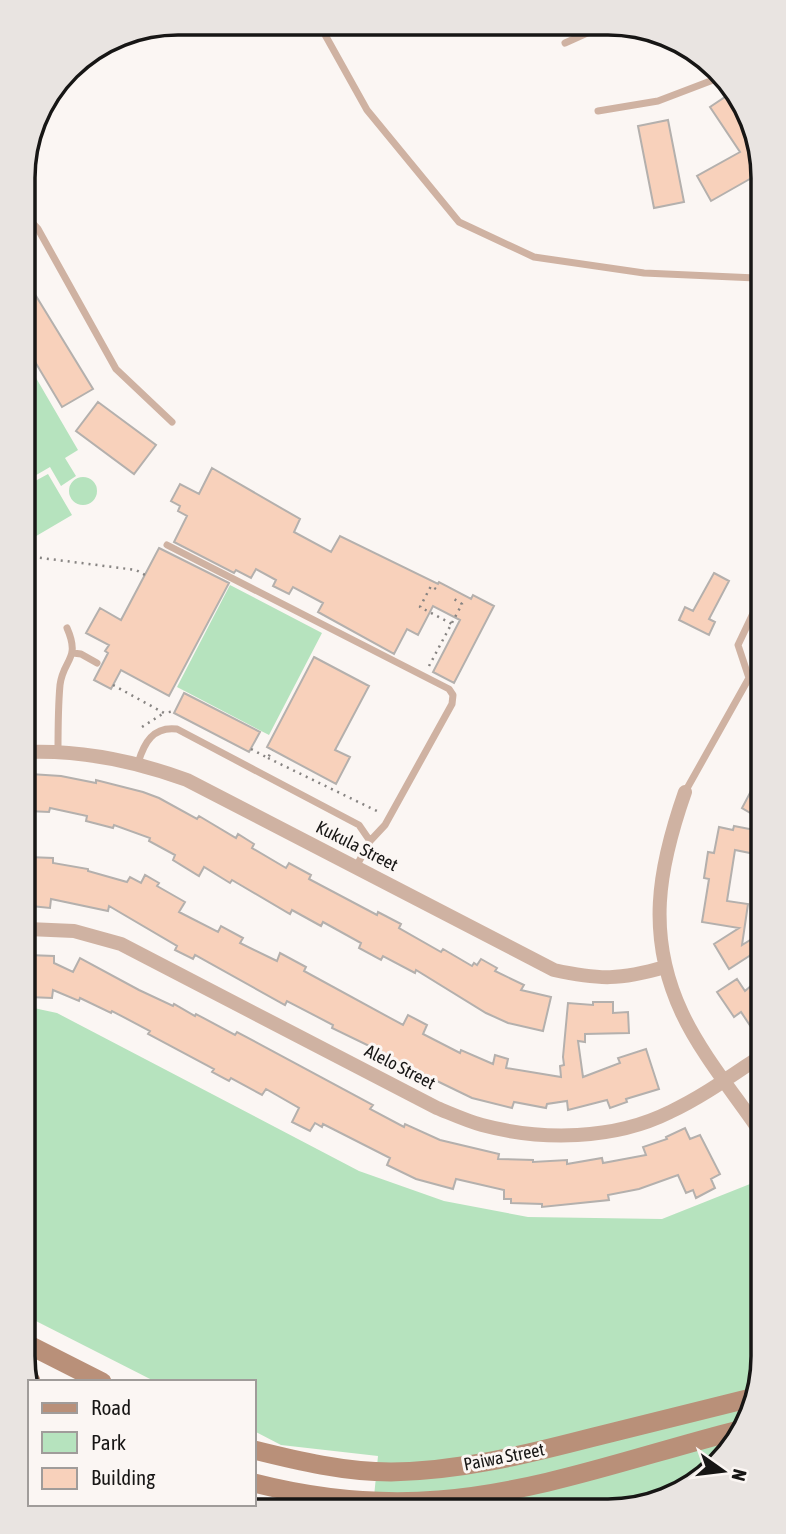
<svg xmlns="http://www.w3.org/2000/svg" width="786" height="1534" font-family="'Asap Condensed',sans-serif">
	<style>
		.green { fill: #b6e3be }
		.building { fill: #f8d1bb; stroke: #b4b0ad; stroke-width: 2 }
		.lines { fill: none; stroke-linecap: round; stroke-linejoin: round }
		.path { stroke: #878482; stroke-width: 2.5; stroke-dasharray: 2 5; stroke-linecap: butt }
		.lane { stroke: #cfb2a2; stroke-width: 7 }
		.street { stroke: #cfb2a2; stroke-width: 14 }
		.secondary { stroke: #b99079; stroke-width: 19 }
		.labels { text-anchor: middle; stroke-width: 6; stroke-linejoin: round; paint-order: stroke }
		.street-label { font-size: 18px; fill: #171615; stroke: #fbf6f3 }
		.rim { fill: none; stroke: #171615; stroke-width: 3.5 }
	</style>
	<rect width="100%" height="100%" fill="#fbf6f3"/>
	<path class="green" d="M25,359L78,450L65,458L76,476L61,486L50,467L26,481Z
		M48,474L72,515L26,542V486Z
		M69 491a14 14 0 1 1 28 0a14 14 0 1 1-28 0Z
		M230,585L322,633L269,735L177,687Z
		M29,1007L57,1013L78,1024L359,1171L444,1201L528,1217L662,1219L755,1182L762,1196L763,1366L731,1451L657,1503L373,1507L378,1456L281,1445L254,1431V1382H156L30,1318Z"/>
	<path class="building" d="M731,93L755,129V176L711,201L697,176L740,152L710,107Z
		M668,120L684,202L654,208L638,126Z
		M25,278L93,389L62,407L25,345Z
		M98,402L156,445L134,474L76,431Z
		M212,468L300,519L294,532L331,552L340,536L438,584L439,582L471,599L473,595L494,606L454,683L433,672L460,620L433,606L418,635L407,629L394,654L318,612L323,603L293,587L289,594L273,586L276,580L256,569L251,578L236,570L234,573L174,542L187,516L178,511L180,506L171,501L180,484L199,494Z
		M159,548L229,583L169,696L121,670L111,689L94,680L108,653L105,651L109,645L86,633L100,608L121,620Z
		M714,573L729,581L709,619L715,622L709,635L679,620L685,607L693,611Z
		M314,657L369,686L335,750L350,757L336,784L267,747Z
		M184,693L260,732L249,752L174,713Z
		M30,774L61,776L96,783V780L143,792L159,798L197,819L199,816L236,838L238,834L254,844L252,848L286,868L289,863L311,875L309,879L377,915L378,912L401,924L399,928L441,952L443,949L472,966L474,963L477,965L481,959L497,968L495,971L524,985L521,990L551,997L543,1031L508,1023L486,1013L416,970L415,973L383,956L381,960L359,948L361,943L323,922L321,926L292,910L290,914L232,880L230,883L204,867L199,876L173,860L175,855L149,841L150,838L114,825L113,828L86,821L87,816L50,808L49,812L28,811Z
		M759,776V818L742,808Z
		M734,826L760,831L755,854L735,850L727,901L748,904L742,945L760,934V949L729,969L714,944L739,928L702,922L709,879L704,878L708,852L714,853L719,827L733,830Z
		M28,857L53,858V863L88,869V871L127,882L130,877L141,883L145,875L159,883L157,886L185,902L179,912L218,932L221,926L243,938L240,943L277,961L280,953L306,967L304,971L403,1025L408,1015L427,1025L423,1034L460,1053L461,1050L493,1064L495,1055L508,1059L506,1068L561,1077L560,1066L564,1065L563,1057L568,1003L593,1005V1002H613V1013L628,1012L629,1033L585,1034V1042L578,1041L583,1077L620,1063L618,1058L646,1049L659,1089L626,1099L627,1102L610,1108L607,1100L568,1110L567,1101L547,1104L546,1108L514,1102L512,1108L472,1098L406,1066L405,1069L390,1061L392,1057L332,1028L333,1025L287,1001L285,1005L195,955L193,959L175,950L177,946L109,906L108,911L51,899L50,908L31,906V899H28Z
		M28,955L54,956V963L73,972L80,958L139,990L173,1006L174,1004L195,1016L196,1014L235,1035L237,1032L373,1105L370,1109L404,1127L405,1124L440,1140L499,1154L498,1159L533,1160V1162L567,1160V1164L602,1158L603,1163L646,1155L643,1147L667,1139L666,1137L685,1128L690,1139L700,1135L720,1174L711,1179L715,1188L696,1198L693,1190L686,1193L678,1175L639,1189L608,1195L609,1200L542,1207V1204L511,1203V1199H504V1190L456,1179L453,1189L416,1179L387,1165L390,1158L323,1124L322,1127L315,1123L310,1131L292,1122L299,1108L266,1089L262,1095L231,1078L229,1081L212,1072L214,1069L148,1034L150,1031L112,1011L111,1013L80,998L79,1001L53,990L52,998L29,997Z
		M737,979L745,991L752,985L761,998V1042L741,1012L734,1017L717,992Z"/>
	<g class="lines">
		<path class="path" d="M26,556L136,570L145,575
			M436,589L431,586L420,607L452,624
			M429,666L462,604L454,599
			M113,685L164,713L175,711
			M142,727L164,713
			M251,749L268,758L272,750
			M268,758L381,813"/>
		<path class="lane" d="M319,24L367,110L459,222L534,257L644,273L756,278
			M565,43L605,25
			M598,111L658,101L721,77
			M24,214L38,229L116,369L172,422
			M167,545L449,689L453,695L452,704L385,825L370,841
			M73,653L81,654L97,663
			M58,751C58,729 58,707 60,685C63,659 81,660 67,628
			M138,763C144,743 153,726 177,729L359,825L370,841L356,867
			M685,792L749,678L738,645L758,603"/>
		<path class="street" d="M27,752C83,750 135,761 187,780L554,970C600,980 620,980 665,967
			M685,792C658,869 646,936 682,1013C701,1054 736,1096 761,1133
			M28,929L74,931L121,944L437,1108C452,1114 467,1121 482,1125C542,1141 614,1140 670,1112C702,1097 731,1076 761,1056"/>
		<path class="secondary" d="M31,1346L102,1382
			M31,1381V1382
			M254,1450C298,1461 345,1472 391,1472C459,1471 524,1455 590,1438C644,1425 697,1411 751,1398
			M254,1483C313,1498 378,1505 439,1500C541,1492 640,1455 739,1430"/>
	</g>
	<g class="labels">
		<g class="street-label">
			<text transform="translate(357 846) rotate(27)" y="6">Kukula Street</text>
			<text transform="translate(400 1067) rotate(27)" y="6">Alelo Street</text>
			<text transform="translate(504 1457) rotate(-11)" y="6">Paiwa Street</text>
		</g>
	</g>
	<path d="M0 0H786V1534H0ZM178 35H608A143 143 0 0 1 751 178V1356A143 143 0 0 1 608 1499H178A143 143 0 0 1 35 1356V178A143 143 0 0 1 178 35Z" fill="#e9e4e1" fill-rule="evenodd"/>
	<path class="rim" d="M178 35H608A143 143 0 0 1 751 178V1356A143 143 0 0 1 608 1499H178A143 143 0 0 1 35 1356V178A143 143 0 0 1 178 35Z"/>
	<rect x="28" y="1380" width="228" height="126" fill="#fbf6f3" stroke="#a09c9a" stroke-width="2"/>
	<rect x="42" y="1403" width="35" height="10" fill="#b99079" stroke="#a09c9a" stroke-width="2"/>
	<text x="91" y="1415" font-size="21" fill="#171615">Road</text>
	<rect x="42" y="1432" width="35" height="21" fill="#b6e3be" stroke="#a09c9a" stroke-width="2"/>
	<text x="91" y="1450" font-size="21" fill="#171615">Park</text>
	<rect x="42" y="1468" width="35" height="21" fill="#f8d1bb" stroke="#a09c9a" stroke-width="2"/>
	<text x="91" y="1485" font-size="21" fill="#171615">Building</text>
	<g transform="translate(723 1471) rotate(104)" stroke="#fbf6f3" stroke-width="5" paint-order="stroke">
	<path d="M0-5L12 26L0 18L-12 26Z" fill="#171615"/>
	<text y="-10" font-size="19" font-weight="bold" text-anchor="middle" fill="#171615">N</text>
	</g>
</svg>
